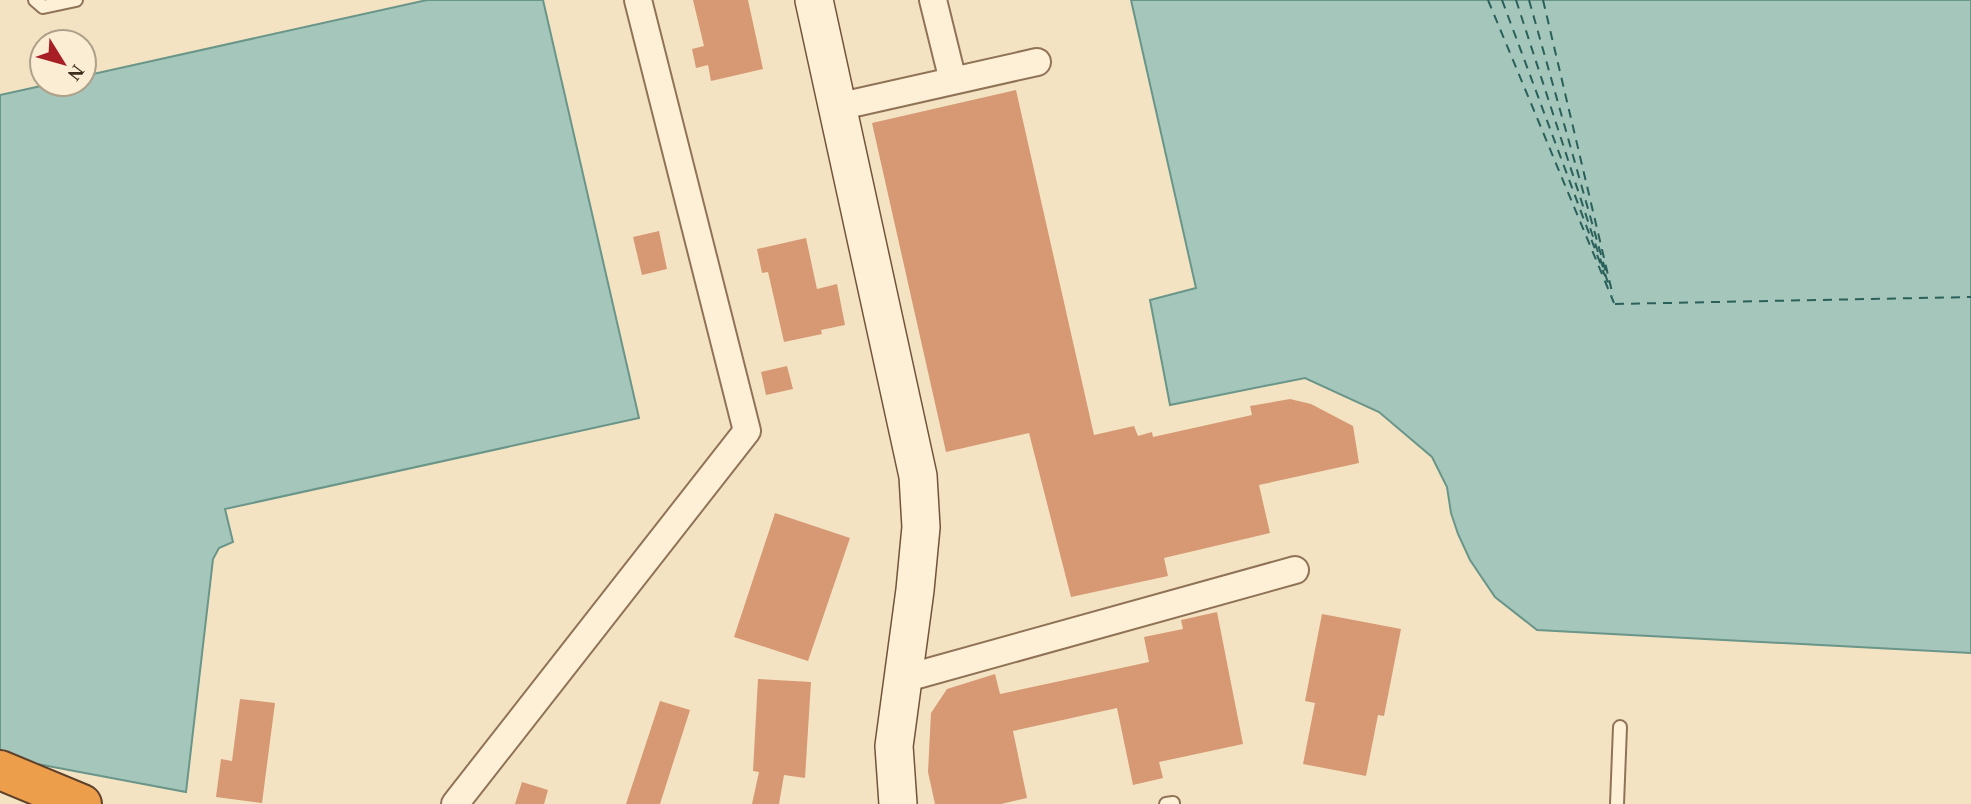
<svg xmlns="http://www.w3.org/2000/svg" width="1971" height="804" font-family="'Times New Roman',serif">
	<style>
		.water { fill: #a5c6bb; stroke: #6a9589; stroke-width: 2 }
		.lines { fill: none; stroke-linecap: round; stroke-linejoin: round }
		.ferry { stroke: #2a605a; stroke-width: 2; stroke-dasharray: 9 7; stroke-linecap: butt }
		.building { fill: #d69974 }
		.lane-casing { stroke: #907357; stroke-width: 16 }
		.street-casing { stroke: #907357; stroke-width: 30 }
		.secondary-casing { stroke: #72543a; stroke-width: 40 }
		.highway-casing { stroke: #5e412b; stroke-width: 42 }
		.lane { stroke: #fdf0d7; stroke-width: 12 }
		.street { stroke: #fdf0d7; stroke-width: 26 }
		.secondary { stroke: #fdf0d7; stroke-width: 37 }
		.highway { stroke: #ec9e4a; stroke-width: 38 }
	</style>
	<rect width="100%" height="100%" fill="#f3e3c3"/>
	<path class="water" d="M427,0H543L639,418L225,509L233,542L219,548L213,559L186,792L0,757V95L50,84H84V76Z
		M1131,0H1971V653L1537,630L1495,597L1470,560L1458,534L1451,513L1447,487L1432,457L1379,412L1305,378L1170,405L1150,300L1196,288Z"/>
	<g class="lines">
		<path class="ferry" d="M1488,0L1614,303
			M1502,0L1605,276
			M1516,0L1610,289
			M1529,0L1607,276
			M1543,0L1613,296
			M1615,304L1971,297"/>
	</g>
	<path class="building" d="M693,0H748L763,69L711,81L708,65L696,68L692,49L704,46Z
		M1016,90L1094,435L1134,426L1138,436L1152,432L1153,437L1252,415L1250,406L1290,399L1311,404L1353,426L1359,463L1259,485L1270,533L1164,558L1168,576L1071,597L1029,433L946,452L872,123Z
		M659,231L667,269L642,275L633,237Z
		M806,238L817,289L837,284L845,325L821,330L822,334L784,342L768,272L762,273L757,249Z
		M787,366L793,389L766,395L761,372Z
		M775,513L850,538L808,661L734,637Z
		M1217,612L1243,744L1159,762L1163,778L1133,785L1117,708L1013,731L1027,798L1001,804H935L928,772L931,713L947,689L995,674L1000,694L1149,662L1144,637L1183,629L1181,620Z
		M1322,614L1401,629L1384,716L1378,715L1366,776L1303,764L1315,703L1305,701Z
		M758,679L811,682L805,778L784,775L779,804H752L759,772L753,771Z
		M240,699L275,703L262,803L216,797L221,759L232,761Z
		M660,701L690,710L660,804H626Z
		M522,782L548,790L544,804H515Z"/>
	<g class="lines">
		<defs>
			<path id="lane" d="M35,0L43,7L76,0
				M1166,804L1173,803
				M1617,804L1620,727"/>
			<path id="street" d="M933,0L953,81
				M837,107L1037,62
				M903,679L1295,570
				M455,804L747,431L638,0"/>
			<path id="secondary" d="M814,0L918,476L921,527L915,590L894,746L898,804"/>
			<path id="highway" d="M0,770L82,804"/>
		</defs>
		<use href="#lane" class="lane-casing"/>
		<use href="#street" class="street-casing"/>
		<use href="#secondary" class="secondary-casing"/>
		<use href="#highway" class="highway-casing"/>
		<use href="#lane" class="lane"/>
		<use href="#street" class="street"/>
		<use href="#secondary" class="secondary"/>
		<use href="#highway" class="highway"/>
	</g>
	<g transform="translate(63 63) rotate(127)"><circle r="33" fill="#faedd3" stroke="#afa08a" stroke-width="2"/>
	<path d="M0-5L12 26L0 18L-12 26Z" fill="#a71f25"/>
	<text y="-10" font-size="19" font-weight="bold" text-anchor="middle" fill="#3e2c1d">N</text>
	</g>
</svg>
